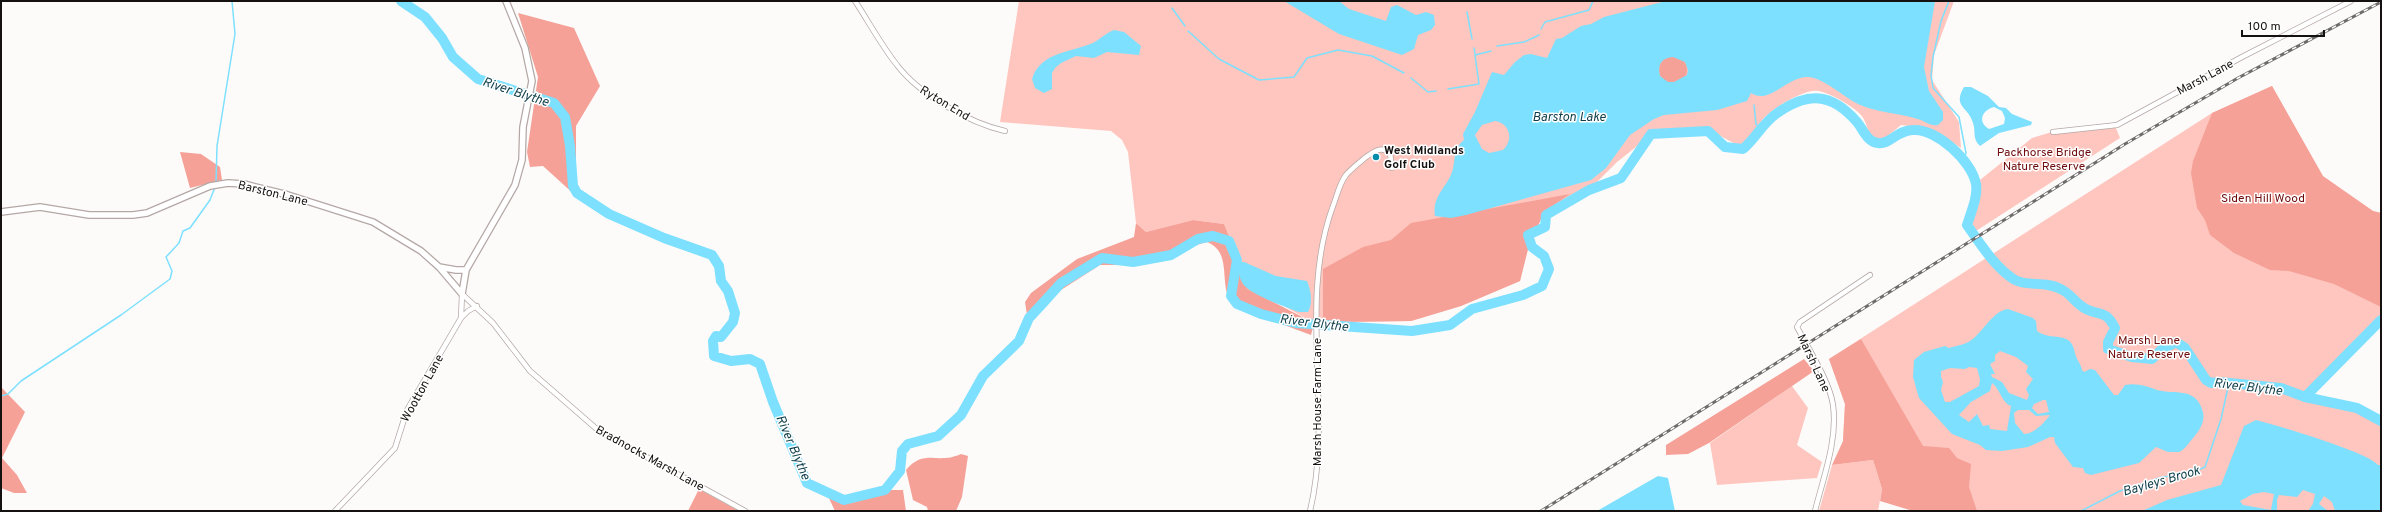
<svg xmlns="http://www.w3.org/2000/svg" width="2382" height="512" font-family="Overpass,sans-serif">
	<style>
		.green { fill: #fec6be }
		.forest { fill: #f5a197 }
		.water { fill: #7de0fe; fill-rule: evenodd }
		.lines { fill: none; stroke-linecap: round; stroke-linejoin: round }
		.stream { stroke: #7de0fe; stroke-width: 1.5 }
		.river { stroke: #7de0fe; stroke-width: 10 }
		.minor-casing { stroke: #b4a8a6; stroke-width: 6 }
		.tertiary-casing { stroke: #b4a8a6; stroke-width: 8 }
		.minor { stroke: #fff; stroke-width: 4.5 }
		.tertiary { stroke: #fff; stroke-width: 5.5 }
		.rail-casing { stroke: #6e6b6a; stroke-width: 3 }
		.rail { stroke: #fff; stroke-width: 1.5; stroke-dasharray: 4.5; stroke-linecap: butt }
		.poi-dot { fill: #008daa; stroke: #fff; stroke-width: 1.5 }
		.labels { text-anchor: middle; stroke-width: 3; stroke-linejoin: round; paint-order: stroke }
		.street-label { font-size: 12px; fill: #151110; stroke: #fff }
		.poi-label { font-size: 12px; font-weight: bold; fill: #151110; stroke: #fff; text-anchor: start }
		.park-label { font-size: 12px; fill: #6f0b0c; stroke: #fff }
		.water-label { font-size: 13px; font-style: italic; fill: #0f3e4a; stroke: #fff }
	</style>
	<rect width="100%" height="100%" fill="#fdfbfa"/>
	<path class="green" d="M1019,1H1954L1934,55L1932,80L1959,122L1961,148C1941,135 1924,127 1901,125L1883,140C1864,139 1870,122 1859,113C1849,104 1832,94 1819,91C1805,88 1773,108 1763,119C1755,128 1750,141 1739,146L1704,127L1651,135L1617,162L1589,190L1544,212L1528,249L1520,281L1461,306L1411,321L1314,323L1284,306L1239,271L1240,262L1224,224L1193,220L1146,232L1136,223L1128,152L1122,140L1111,131L1000,122Z
		M2272,86L2323,177L2373,211L2381,213V320L2305,397L2342,403L2357,408L2381,421V511H1969L1843,441L1845,404L1829,359L2212,113Z
		M2116,128L2120,138L1976,231L1971,222L1978,201L1980,180L2032,138L2055,131Z
		M1792,386L1808,408L1797,445L1822,462L1817,478L1717,485L1710,443Z
		M1873,460L1882,489L1878,511H1819L1832,465Z"/>
	<path class="forest" d="M518,13L574,28L600,86L576,126V196L543,166L530,167L527,152L538,77Z
		M1659 70a14 14 0 1 1 28 0a14 14 0 1 1-28 0Z
		M2272,86L2323,176L2373,211L2381,213V307L2334,284L2289,271L2270,270L2234,253L2210,235L2205,220L2197,208L2191,173L2193,161L2212,113Z
		M180,152L201,154L220,167L222,180L190,188Z
		M1570,194L1544,212L1528,249L1520,281L1461,306L1411,321L1323,322V269L1363,247L1391,240L1411,223Z
		M1193,220L1224,224L1240,262L1239,271L1248,289L1314,323L1311,335L1233,306C1217,285 1234,253 1207,242L1193,246L1183,253L1138,265H1100L1061,290L1033,319L1030,320L1027,315L1025,302L1031,293L1077,259L1134,237L1136,223L1146,232Z
		M1861,339L1923,446L1949,448L1957,458L1971,464L1969,487L1977,511H1913L1880,501L1882,489L1873,460L1832,465L1843,441L1845,404L1829,359Z
		M1804,359L1814,371L1709,443L1688,454L1666,455V445Z
		M1,387L25,412L2,458L17,475L27,493H14L1,488Z
		M961,454L968,456L962,497L956,511H928L927,507L913,500L906,470C925,448 937,465 961,454Z
		M699,489L739,511H688Z
		M885,490H903L906,511H835L827,494L844,500Z"/>
	<path class="water" d="M1284,1H1339L1349,9L1386,21L1391,7L1397,5L1416,15L1426,12L1434,15L1435,25L1431,30L1418,35L1414,49L1402,55L1339,34Z
		M1666,1H1935L1924,67L1929,91L1943,112V120L1938,125C1931,126 1927,123 1921,120C1901,113 1877,113 1858,104C1844,97 1821,76 1807,77C1787,77 1769,105 1751,93L1747,101L1717,110L1664,115L1654,119L1630,135L1606,168L1591,180L1466,215L1451,218L1435,216C1432,199 1443,190 1450,177C1457,164 1451,150 1464,140L1463,134L1475,112L1492,72L1504,75L1515,62L1524,55L1531,54L1547,58L1556,39L1562,38L1581,26L1591,24L1604,17ZM1673,57L1685,62L1688,70L1687,75L1674,82H1668L1660,76C1657,64 1662,58 1673,57ZM1495,121C1510,123 1514,140 1503,150L1489,153L1482,149L1475,135L1482,125Z
		M1114,30L1124,32L1141,46L1139,55L1107,52L1094,58L1076,56L1061,63L1055,68L1052,73V89L1044,93L1035,88L1032,79C1040,52 1072,52 1093,43C1100,39 1106,33 1114,30Z
		M1964,87H1971L1988,96L1999,107L2006,108L2012,114L2032,122L2031,125L1999,133L1980,146C1972,139 1976,131 1973,123C1969,107 1952,107 1964,87ZM1994,107L2002,111L2005,118L2004,124L1989,129C1977,122 1982,110 1994,107Z
		M1240,262H1244L1276,276L1307,281C1311,290 1313,303 1308,312H1299C1286,307 1251,295 1243,284C1238,277 1239,270 1240,262Z
		M2008,309L2033,318L2036,321L2037,331C2051,342 2071,329 2075,353C2076,359 2081,364 2082,370L2084,372L2090,369L2095,370L2114,395H2118L2125,385C2137,383 2147,386 2157,390C2175,395 2196,386 2203,412C2205,422 2200,429 2194,437C2189,442 2186,449 2179,452H2168L2156,447L2139,463L2091,475L2085,473L2083,468L2073,467L2055,443L2054,437H2050L2028,447L2002,451L1986,450L1980,445L1952,434L1919,398L1913,377L1914,360L1924,352L1945,346L1949,348C1955,346 1964,345 1970,341C1982,334 1992,311 2008,309ZM2000,351L2016,357L2028,366L2026,372L2033,379L2026,389L2029,395L2027,400L2009,393L2002,382L1992,377L1991,374H1995L1990,364L1995,361V355ZM1969,367L1977,368L1980,379L1979,386L1950,402H1945L1941,390L1943,382L1941,377V371L1950,368L1965,369ZM1992,383C2000,389 2002,403 2011,406L2007,431L1990,429L1989,425L1983,426L1977,414L1969,422L1959,415L1971,402L1990,391ZM2043,400H2046L2049,412L2038,414L2032,408L2034,404ZM2018,410H2029L2036,416L2050,415C2045,422 2034,434 2024,434L2015,423L2014,413Z
		M2256,420C2276,425 2368,452 2378,465H2381V511H2335L2332,502L2324,496L2319,504L2328,511H2308L2313,504L2315,494L2303,490L2297,497L2279,495L2277,500V511H2142L2167,500L2221,485L2244,426ZM2264,492L2274,494L2271,510L2243,505L2240,501L2253,494Z
		M1658,476L1668,478L1675,511H1597Z"/>
	<g class="lines">
		<path class="stream" d="M1949,1L1941,21L1933,57L1931,75L1933,88L1959,117L1966,153L1963,160
			M1172,8L1185,26
			M1467,12L1472,39
			M1541,29L1545,22L1589,10L1593,1
			M1188,31L1219,59L1259,80L1294,77L1307,58L1338,50L1372,56L1404,73
			M1497,46L1524,42L1539,35
			M1474,48L1475,54
			M1411,78L1428,92L1436,91
			M1448,89L1479,84L1475,55L1491,51
			M1754,105L1756,124L1761,130
			M216,183L217,146L235,34L232,1
			M1,396L8,394L21,381L121,315L170,279L172,271L166,257L179,243L183,231L190,228L210,200L215,187
			M2081,511L2120,491L2162,477L2189,474L2205,467L2221,419L2229,383"/>
		<path class="river" d="M401,1L425,17L442,38L453,57L478,79L554,103L565,117L570,146L573,186L577,193L609,214L664,238L712,255L719,266L721,281L728,291L735,313L733,322L721,337L716,336L713,341L714,356L731,361L750,359L760,364L773,402L807,483L844,500L885,490L900,471L902,451L908,444L938,436L961,415L983,376L1019,341L1029,318L1042,304L1061,283L1102,258L1133,262L1171,255L1198,239L1213,236L1229,241L1237,260L1231,296L1237,304L1261,314L1296,323L1412,331L1450,325L1472,309L1523,295L1542,286L1549,269L1544,256L1532,247L1528,235L1545,227L1546,215L1589,190L1621,178L1651,134L1708,131L1725,147L1743,149C1755,139 1763,123 1776,114C1808,91 1832,93 1857,122C1863,129 1867,142 1878,143C1890,145 1897,130 1913,130C1936,128 1972,161 1976,184C1978,197 1971,212 1967,225C1980,243 1995,268 2015,280C2024,285 2038,283 2048,285C2071,289 2072,302 2086,309C2100,316 2106,310 2115,328L2108,342V349L2132,357L2152,359L2161,350L2176,342L2185,348L2206,380L2211,383L2219,382L2281,388L2305,397L2357,408L2381,421
			M2305,397L2381,320"/>
		<defs>
			<path id="minor" d="M855,1C869,22 881,45 897,65C919,94 969,123 1005,131
				M2053,132L2117,125L2242,57L2351,1
				M462,294L493,323L530,371L599,431L745,511
				M461,318L468,311L477,306
				M335,511L395,448L407,410L461,318L462,294
				M1310,511C1334,412 1297,303 1333,206C1337,196 1339,184 1346,175C1351,169 1360,162 1366,157C1375,151 1381,146 1390,153L1392,168
				M1815,511C1823,478 1838,440 1833,405C1830,382 1808,348 1797,327L1800,322L1870,275"/>
			<path id="tertiary" d="M1,212L40,207L89,215H133L147,213L210,186L228,183L244,184L288,195L373,222L421,251L439,267L462,294
				M439,267L456,270H466
				M462,294L466,270L515,185L522,160L523,127L532,81L525,48L506,1"/>
		</defs>
		<use href="#minor" class="minor-casing"/>
		<use href="#tertiary" class="tertiary-casing"/>
		<use href="#minor" class="minor"/>
		<use href="#tertiary" class="tertiary"/>
		<defs>
			<path id="rail" d="M1541,511L2125,144L2238,78L2381,2"/>
		</defs>
		<use href="#rail" class="rail-casing"/>
		<use href="#rail" class="rail"/>
	</g>
	<circle class="poi-dot" cx="1376" cy="157" r="4"/>
	<g class="labels">
		<g class="street-label">
			<text transform="translate(2205 77) rotate(-28)" y="4">Marsh Lane</text>
			<text transform="translate(945 103) rotate(31)" y="4">Ryton End</text>
			<text transform="translate(273 193) rotate(14)" y="4">Barston Lane</text>
			<text transform="translate(1814 363) rotate(65)" y="4">Marsh Lane</text>
			<text transform="translate(422 388) rotate(-61)" y="4">Wootton Lane</text>
			<text transform="translate(1317 402) rotate(-90)" y="4">Marsh House Farm Lane</text>
			<text transform="translate(650 458) rotate(29)" y="4">Bradnocks Marsh Lane</text>
		</g>
		<g class="poi-label">
			<text x="1384" y="154">West Midlands<tspan x="1384" dy="14">Golf Club</tspan></text>
		</g>
		<g class="park-label">
			<text x="2044" y="156">Packhorse Bridge<tspan x="2044" dy="14">Nature Reserve</tspan></text>
			<text x="2263" y="202">Siden Hill Wood</text>
			<text x="2149" y="344">Marsh Lane<tspan x="2149" dy="14">Nature Reserve</tspan></text>
		</g>
		<g class="water-label">
			<text transform="translate(516 91) rotate(18)" y="5">River Blythe</text>
			<text x="1569" y="121">Barston Lake</text>
			<text transform="translate(1314 322) rotate(7)" y="5">River Blythe</text>
			<text transform="translate(2248 386) rotate(7)" y="5">River Blythe</text>
			<text transform="translate(794 447) rotate(67)" y="5">River Blythe</text>
			<text transform="translate(2161 480) rotate(-16)" y="5">Bayleys Brook</text>
		</g>
	</g>
	<rect width="2382" height="512" fill="none" stroke="#151110" stroke-width="4"/>
	<path d="M2242 30v6h82v-6" fill="none" stroke="#151110" stroke-width="2"/>
	<text x="2248" y="30" font-size="12" fill="#151110" stroke="#ffffff" stroke-width="3" paint-order="stroke">100 m</text>
</svg>
